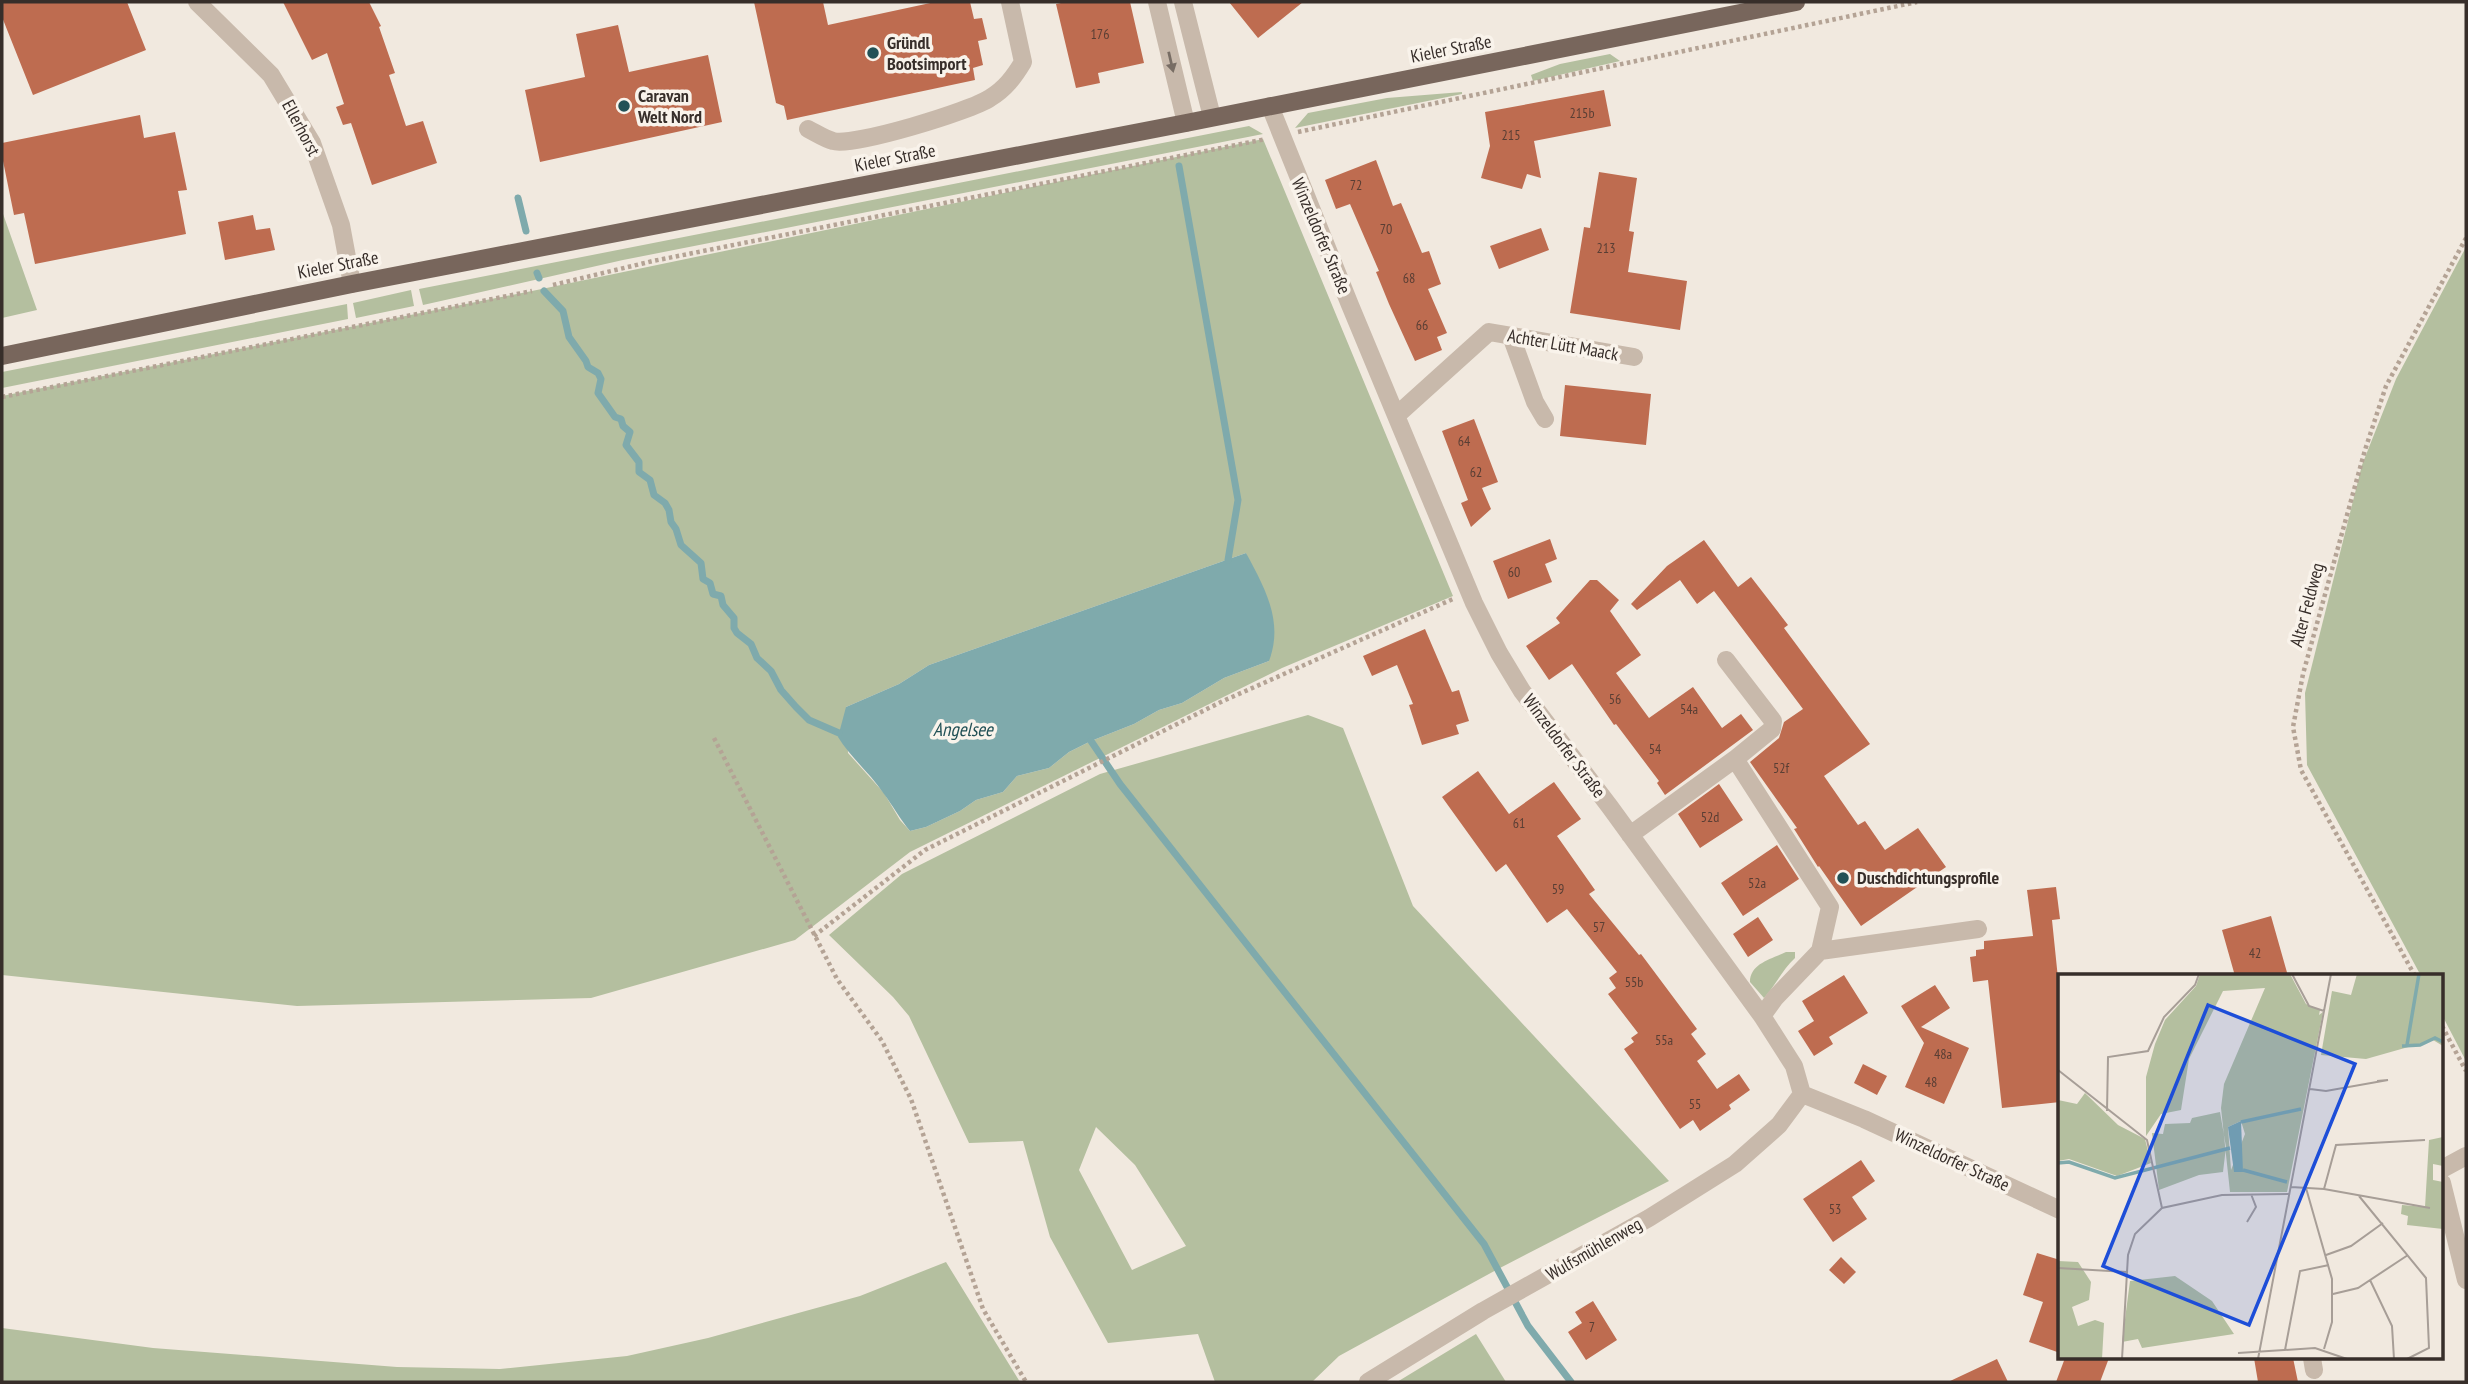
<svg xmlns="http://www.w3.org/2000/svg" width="2468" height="1384" font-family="'PT Sans Narrow',sans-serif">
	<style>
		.green { fill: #b4bf9f; fill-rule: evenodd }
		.water { fill: #7faaac }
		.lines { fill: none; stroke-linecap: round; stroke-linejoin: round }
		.stream { stroke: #7faaac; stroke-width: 7 }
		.building { fill: #be6c50 }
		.path { stroke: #b4a395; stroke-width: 4.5; stroke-dasharray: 3.5 3.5; stroke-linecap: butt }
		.minor { stroke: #c8b9ab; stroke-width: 18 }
		.major { stroke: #78665c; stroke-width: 18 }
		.oneway { fill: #786d64 }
		.poi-dot { fill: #225156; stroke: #f9f3eb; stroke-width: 2.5 }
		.labels { text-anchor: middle; stroke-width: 7; stroke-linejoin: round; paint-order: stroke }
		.number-label { font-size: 14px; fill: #593e34 }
		.poi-label { font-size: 18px; font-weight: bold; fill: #372e2a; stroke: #f9f3eb; text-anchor: start }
		.street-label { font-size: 18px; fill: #372e2a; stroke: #f9f3eb }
		.water-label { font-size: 19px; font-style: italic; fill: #225156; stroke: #f9f3eb }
		.inset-river { fill: none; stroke: #7faaac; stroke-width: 3.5 }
		.inset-road { fill: none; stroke: #a79e97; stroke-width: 2 }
		.view { fill: #1d4ed8; fill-opacity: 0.15; stroke: #1d4ed8; stroke-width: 3.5 }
		.inset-edge { fill: none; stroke: #372e2a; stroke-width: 3.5 }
	</style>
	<rect width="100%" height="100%" fill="#f1e9df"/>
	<path class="green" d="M1610,54L1620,61L1533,81L1531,75L1560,64Z
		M1462,92V94L1295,128L1308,113L1387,98Z
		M1249,126L1263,134L623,260L423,305L419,289Z
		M1263,139L1453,596L1282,668L910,852L795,940L591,998L297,1006L2,975V396L532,291ZM1246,553L1269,661L1224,678L1182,703L1159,710L1134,724L1091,741L1069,752L1049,768L1017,776L1003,792L976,800L960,811L926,827L910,831L900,820L884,793L848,753L846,707L899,684L929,665Z
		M2,211L37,310L2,318Z
		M2466,247V1061L2442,1015V976H2421L2307,765L2305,693L2362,465L2396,379Z
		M411,290L414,306L356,318L353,303Z
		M347,304L348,319L2,388V372Z
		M1308,715L1343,728L1413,906L1669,1181L1498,1269L1339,1356L1312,1382H1215L1198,1334L1108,1343L1050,1237L1023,1141L969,1143L909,1016L893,997L829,935L902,874L1100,774ZM1096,1127L1135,1165L1186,1246L1132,1270L1079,1170Z
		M1786,952H1795V958C1782,970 1776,985 1764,998L1750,982C1750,963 1772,959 1786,952Z
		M946,1262L1020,1382H2V1328L153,1348L397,1367L500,1369L627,1356L708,1338L860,1296Z
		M1476,1334L1506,1382H1397Z"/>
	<path class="water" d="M1246,553C1265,588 1284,622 1269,661L1224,678L1182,703L1159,710L1134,724L1091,741L1069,752L1049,768L1017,776L1003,792L976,800L960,811L926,827L910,831C900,819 893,806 884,794C870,773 851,758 838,737L846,707L899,684L929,665Z"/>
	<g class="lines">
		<path class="stream" d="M1179,166L1238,500L1228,560
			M518,198L526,231
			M537,273L539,278
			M544,291L563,311L569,337L586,361L588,367L598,373L601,379L598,393L615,417L621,419L623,426L630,432L626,445L639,462V472L650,480L654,495L665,503L669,510L671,522L676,529L681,545L701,563L703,579L710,583L713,594L721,596L723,605L734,618V628L737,633L751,644L757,658L771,671L781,690L796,707L809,720L839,733
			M1091,741L1120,784L1484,1244L1528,1326L1571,1382"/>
	</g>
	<path class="building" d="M2,2H127L146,50L33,95L2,17Z
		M283,2H369L381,26L379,27L395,73L389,75L406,126L423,121L437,163L372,185L351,123L343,125L336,107L344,104L327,53L312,60Z
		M754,2H823L828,25L935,2H970L974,19L982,18L987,39L978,41L983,65L973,68L975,80L787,120L784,106L776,103Z
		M1066,2H1130L1144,63L1098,73L1100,83L1076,88L1056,4Z
		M1229,2H1303L1258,38Z
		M618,25L629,72L708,55L722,122L540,162L525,90L585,77L576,34Z
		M1604,90L1611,126L1534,141L1541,178L1527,174L1522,189L1481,178L1490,146L1485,112Z
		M140,115L144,138L175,132L187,190L178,191L186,234L35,264L24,213L14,215L2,156V143Z
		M1376,160L1393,206L1401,203L1422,253L1429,251L1441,284L1428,289L1447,333L1437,337L1442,350L1415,361L1389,304L1376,272L1379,271L1350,204L1336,209L1325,180Z
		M1599,172L1637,178L1629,231L1634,232L1628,272L1687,281L1680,330L1570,313L1584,227L1590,228Z
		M253,215L256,230L270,228L275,250L225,260L218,222Z
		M1541,228L1549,250L1499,269L1490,246Z
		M1565,385L1651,394L1646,445L1560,436Z
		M1474,419L1498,482L1482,488L1491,509L1471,527L1461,503L1468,500L1442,431Z
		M1550,539L1557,559L1545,564L1552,582L1508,599L1493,561Z
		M1704,540L1738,587L1751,577L1788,625L1784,628L1870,744L1824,776L1858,825L1865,821L1885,850L1918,828L1946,867L1861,926L1819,866L1818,867L1796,832L1794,829L1797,828L1750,762L1779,738L1784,722L1803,709L1714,591L1697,604L1680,580L1637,610L1631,604L1667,566Z
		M1590,580H1597L1619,600L1610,611L1641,655L1616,673L1649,718L1693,687L1722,728L1741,714L1753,730L1665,795L1657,783L1659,781L1616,724L1614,725L1572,664L1549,680L1526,646L1560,623L1556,618Z
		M1425,629L1452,692L1459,690L1469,721L1456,725L1459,734L1422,745L1409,705L1413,704L1397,665L1372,676L1363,656Z
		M1478,771L1509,814L1554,782L1581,819L1557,836L1595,890L1589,894L1639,955L1641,954L1697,1029L1691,1034L1706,1054L1697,1061L1717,1089L1739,1074L1750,1090L1729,1105L1731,1109L1700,1131L1693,1120L1680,1129L1624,1049L1634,1042L1631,1038L1638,1033L1608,994L1616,988L1609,978L1617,972L1567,909L1547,923L1506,864L1496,872L1442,797Z
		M1719,784L1743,820L1700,848L1678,814Z
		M1777,845L1799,879L1743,916L1721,883Z
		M2056,887L2060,919L2052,920L2060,998V1102L2002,1108L1988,980L1973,982L1970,957L1976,956V950L1984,949V941L2033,936L2027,890Z
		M2271,916L2288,976H2235L2222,930Z
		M1758,917L1773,940L1748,957L1733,934Z
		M1844,975L1868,1013L1829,1037L1833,1044L1814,1056L1798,1031L1814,1021L1802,1001Z
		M1935,985L1950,1008L1921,1027L1969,1048L1944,1104L1905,1087L1924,1043L1901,1006Z
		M1863,1064L1887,1076L1877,1095L1854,1083Z
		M1861,1160L1875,1181L1852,1197L1867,1219L1833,1242L1803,1199Z
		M2037,1253L2060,1260V1353L2029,1342L2043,1302L2023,1295Z
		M1841,1257L1856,1272L1844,1284L1829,1270Z
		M1593,1301L1617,1340L1586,1360L1568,1332L1582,1323L1575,1312Z
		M2065,1358H2109L2100,1382H2056Z
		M2254,1358H2293L2298,1382H2258Z
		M1997,1359L2008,1382H1948Z"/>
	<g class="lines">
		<path class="path" d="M1298,132L1917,2
			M553,285L653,261L1266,139
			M2,397L532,291
			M714,738L837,979L882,1041L911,1099L983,1309L1026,1382
			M814,936L925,850L1223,701L1453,599
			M2415,976L2301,770L2293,727L2303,674L2365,450L2386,386L2466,238
			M2442,1026L2466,1071"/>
		<path class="minor" d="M197,2L271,75L312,143L341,225L352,284
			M1157,2L1186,123
			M1183,2L1212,117
			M1270,106L1350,305L1474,603L1499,653L1522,691L1610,807L1762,1016L1794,1066L1802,1094L1864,1119L2060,1210
			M808,129C816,133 825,139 833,141C853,147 971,111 990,98C1005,89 1014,77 1023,62L1010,2
			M1511,336L1535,402L1545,419
			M1397,415L1489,332L1634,357
			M1726,660L1773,721L1772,729L1734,760
			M1630,835L1735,759L1830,907L1820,951L1775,998L1762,1016
			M1820,951L1978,929
			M2442,1169L2466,1156
			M2442,1183L2466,1280
			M2312,1358L2314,1370
			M1368,1382L1483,1311L1649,1218L1735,1164L1779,1125L1802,1094"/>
		<path class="major" d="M2,356L352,284L1186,123L1796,2"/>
	</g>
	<defs><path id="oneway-solid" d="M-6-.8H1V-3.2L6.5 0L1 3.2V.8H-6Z" transform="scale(1.75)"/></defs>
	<use class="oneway" href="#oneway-solid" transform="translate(1171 62) rotate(77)"/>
	<g class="poi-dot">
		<circle cx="873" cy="53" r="7"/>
		<circle cx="624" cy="106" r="7"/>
		<circle cx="1843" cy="878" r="7"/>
	</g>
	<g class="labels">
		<g class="number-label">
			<text x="1100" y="39">176</text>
			<text x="1582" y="118">215b</text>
			<text x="1511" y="140">215</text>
			<text x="1356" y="190">72</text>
			<text x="1386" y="234">70</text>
			<text x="1606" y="253">213</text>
			<text x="1409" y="283">68</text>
			<text x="1422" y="330">66</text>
			<text x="1464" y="446">64</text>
			<text x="1476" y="477">62</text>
			<text x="1514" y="577">60</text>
			<text x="1615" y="704">56</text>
			<text x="1689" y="714">54a</text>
			<text x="1655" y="754">54</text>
			<text x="1781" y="773">52f</text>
			<text x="1710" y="822">52d</text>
			<text x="1519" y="828">61</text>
			<text x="1757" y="888">52a</text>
			<text x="1558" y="894">59</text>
			<text x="1599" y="932">57</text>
			<text x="2255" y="958">42</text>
			<text x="1634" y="987">55b</text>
			<text x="1664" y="1045">55a</text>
			<text x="1943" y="1059">48a</text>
			<text x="1931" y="1087">48</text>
			<text x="1695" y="1109">55</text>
			<text x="1835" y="1214">53</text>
			<text x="1592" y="1332">7</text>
		</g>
		<g class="poi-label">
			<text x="887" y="49">Gründl<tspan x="887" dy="21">Bootsimport</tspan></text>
			<text x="638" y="102">Caravan<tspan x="638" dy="21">Welt Nord</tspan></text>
			<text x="1857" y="884">Duschdichtungsprofile</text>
		</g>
		<g class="street-label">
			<text transform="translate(1451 49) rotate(-11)" y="6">Kieler Straße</text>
			<text transform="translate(301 128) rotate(62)" y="6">Ellerhorst</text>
			<text transform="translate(895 158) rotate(-11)" y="6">Kieler Straße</text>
			<text transform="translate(1321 236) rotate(67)" y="6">Winzeldorfer Straße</text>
			<text transform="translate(338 265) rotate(-11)" y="6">Kieler Straße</text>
			<text transform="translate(1563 345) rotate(10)" y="6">Achter Lütt Maack</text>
			<text transform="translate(2307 605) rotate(-75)" y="6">Alter Feldweg</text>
			<text transform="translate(1564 746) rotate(53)" y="6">Winzeldorfer Straße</text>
			<text transform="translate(1952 1160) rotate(25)" y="6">Winzeldorfer Straße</text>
			<text transform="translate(1594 1249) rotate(-30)" y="6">Wulfsmühlenweg</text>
		</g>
		<g class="water-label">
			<text x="963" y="736">Angelsee</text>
		</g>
	</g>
	<g transform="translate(2058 974)">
		<rect width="385" height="385" fill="#f1e9df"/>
		<path d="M142,0H232L248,30L262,36L261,41L265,38L229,218H172L163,134L166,110L207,14L165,17L131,85L123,136L103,140L88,162V103L97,70L107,46L138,12ZM183,147L187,160L173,196L170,153ZM299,0H385V72L375,66L308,85L263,81L274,17L293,21ZM27,119L60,151L87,165L93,189L59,202L11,185L0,187V126L19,130ZM162,138L168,173L165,198L141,201L101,216L94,159L105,160L107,150L132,149L134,144ZM385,163V192L375,190V206L385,208V255L349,251L350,242L343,240L344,231L367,233L371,166ZM0,287L20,288L33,308L31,326L14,333L20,352L37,346L46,349L44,385H0ZM117,302L154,327L176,360L84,374L80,365L64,368L72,307Z" fill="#b4bf9f" fill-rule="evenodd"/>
		<path d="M183,147L185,198H176L170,153Z" fill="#7faaac"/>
		<path class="inset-river" d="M349,71L361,0M344,72L362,71L377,64L385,68M183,148L243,135M0,189L11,188L57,204L172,174M185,196L229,208"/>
		<path class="inset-road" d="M234,0L251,32L266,37M0,96L89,166L104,234M252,115L268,117L330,106L319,107M49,137L50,83L90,77L106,43L137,11L141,0M233,213L266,215L372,234M248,214L274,305V348L266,375M266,215L278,171L367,166M301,222L368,304L371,374L349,385M189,248L198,233L193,220M268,281L293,272L325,249M0,294L69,298M312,306L334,352L336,385M275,320L300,314L350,281M227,376L242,297L271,291M180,379L257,374L289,385M64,385L70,281L77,260L104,234L164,221L231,220M200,385L273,0"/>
		<path class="view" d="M150,31L297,90L191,351L45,292Z"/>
		<rect width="385" height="385" class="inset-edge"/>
	</g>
	<rect width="2468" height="1384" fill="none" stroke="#372e2a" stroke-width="7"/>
</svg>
